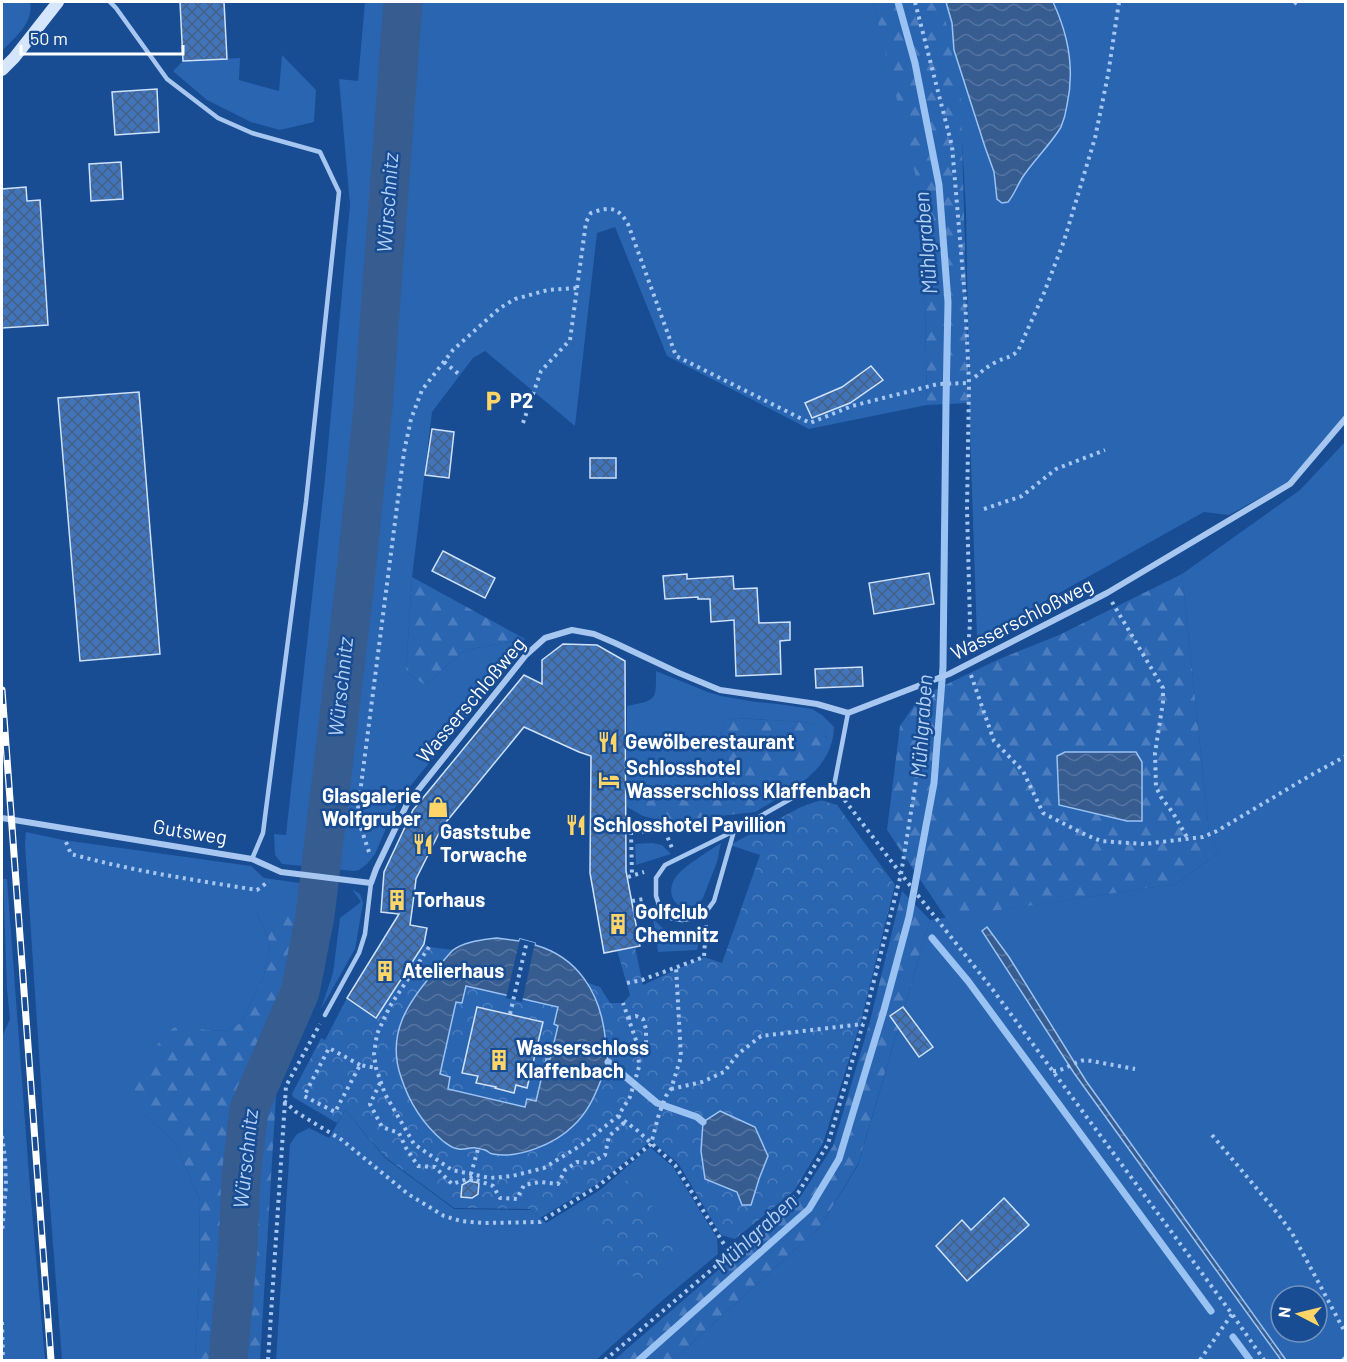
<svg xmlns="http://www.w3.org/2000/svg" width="1347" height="1362" font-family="Barlow,sans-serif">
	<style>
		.grass { fill: #2a65b2; fill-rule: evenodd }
		.forest { fill: url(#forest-firs) }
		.park { fill: url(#park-crowns); fill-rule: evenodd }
		.water { fill: url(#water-waves); stroke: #9ac2f3; stroke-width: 1.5; fill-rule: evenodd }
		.pier { fill: #184c93 }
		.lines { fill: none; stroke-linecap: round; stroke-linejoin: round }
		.stream { stroke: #9ac2f3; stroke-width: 7 }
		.river { stroke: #375c90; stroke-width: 39 }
		.building { fill: url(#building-cross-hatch); stroke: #cee2fb; stroke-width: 1.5 }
		.path { stroke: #a7c7f0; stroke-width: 4; stroke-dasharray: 3 4.5; stroke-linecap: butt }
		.lane { stroke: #a7c7f0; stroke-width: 4.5 }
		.street { stroke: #a7c7f0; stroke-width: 6 }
		.secondary { stroke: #d5e5fb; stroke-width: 12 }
		.rail-casing { stroke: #fff; stroke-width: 7 }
		.rail { stroke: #184c93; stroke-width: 4.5; stroke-dasharray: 14; stroke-linecap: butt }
		.labels { text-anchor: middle; stroke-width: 5; stroke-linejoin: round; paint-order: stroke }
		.poi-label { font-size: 20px; font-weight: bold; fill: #fff; stroke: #184c93; text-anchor: start }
		.street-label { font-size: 20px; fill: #fff; stroke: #184c93 }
		.water-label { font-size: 21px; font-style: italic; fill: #b4d1f7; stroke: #184c93 }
	</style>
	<defs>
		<pattern id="forest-firs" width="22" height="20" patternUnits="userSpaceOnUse" patternTransform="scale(1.5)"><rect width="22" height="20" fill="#2a65b2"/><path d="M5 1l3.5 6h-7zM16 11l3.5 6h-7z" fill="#4a7cbe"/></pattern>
		<pattern id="park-crowns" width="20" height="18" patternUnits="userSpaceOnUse" patternTransform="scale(1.5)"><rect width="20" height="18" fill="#2a65b2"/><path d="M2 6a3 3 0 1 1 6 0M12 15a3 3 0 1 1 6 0" fill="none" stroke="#4a7cbe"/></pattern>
		<pattern id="water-waves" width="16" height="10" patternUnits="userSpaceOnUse" patternTransform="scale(1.5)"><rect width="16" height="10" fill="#375c90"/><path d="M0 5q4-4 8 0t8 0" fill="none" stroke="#5574a1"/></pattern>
		<pattern id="building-cross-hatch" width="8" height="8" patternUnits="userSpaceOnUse" patternTransform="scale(1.5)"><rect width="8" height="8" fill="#4075bb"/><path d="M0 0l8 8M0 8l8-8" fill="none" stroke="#466084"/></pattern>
	</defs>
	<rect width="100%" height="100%" fill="#184c93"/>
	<path class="grass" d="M2,2H30C34,23 15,37 2,51Z
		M365,2H873L898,94L923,206L927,405L809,429L667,356L615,227L597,233L575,426L485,351L473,358L432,412L412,577L406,672L425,685L465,650L525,639L514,652L507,653L483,685L484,696L398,801L375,854L367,864L359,870L354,871L282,864L275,855L274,834L286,835L325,479L350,205L339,79L358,81Z
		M939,2H1345V417L1290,481L1229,515L1204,512L977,639L969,403L966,210L962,141Z
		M282,55L316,90L314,122L280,130L251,122L207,100L173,71L183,61L240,58L239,80L279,91Z
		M1345,442V1360H673L820,1227L858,1165L930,920L1176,884L1219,852L1209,831L1182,574L1300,490ZM1281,1296H1317V1332H1281Z
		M656,671L708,692L721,696L756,702L778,704L812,709L822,715L834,727C833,772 788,792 755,812V805L797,781L826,737L821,725L804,722L737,718L726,720L711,763L704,787L666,795L643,797L627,807V706C657,700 656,701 656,671Z
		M26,832L63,840L251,866L264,878L307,884L301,913H257L270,943L264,975L242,1022L227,1031L206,1030L144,1114L175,1143L200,1200L199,1286L195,1360H62L44,1128L25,843Z
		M652,843L662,845L671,854L636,865L635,844Z
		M721,843L717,862L703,898C685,919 662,900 675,878C682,867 709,851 721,843Z
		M3,879H7L30,1188L45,1360H2V1037L10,1019L7,989Z
		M352,889L360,894L363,903L355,949L321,1009L333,973L340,918L361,902Z
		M653,918C670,938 677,937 701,932L697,950L658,952Z
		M345,1110L385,1158L454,1209L531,1210L546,1223L600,1190L650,1147L673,1167L717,1238L718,1254L664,1299L596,1360H276L290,1144L297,1134L309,1128L329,1138Z"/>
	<path class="forest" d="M873,2H942L961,99L969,403L927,405L923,206Z
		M1182,574L1209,831L1219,852L1176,884L946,918L887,830L900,726L920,697L997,660L1059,635Z
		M412,577L525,639L465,650L425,685L406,672Z
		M736,718L804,722L822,725C825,733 827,739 825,748C820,772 775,794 755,805V812L666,822L643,816L627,807L643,797L666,795L704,787L711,763L726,720Z
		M902,891L930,920L858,1164L820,1227L673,1360H614L731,1259L801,1196L833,1146L870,1021Z
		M257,913H301L286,982L241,1108L230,1176L219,1360H195L199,1286L200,1200L175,1143L144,1114L136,1102L134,1086L136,1073L156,1046L173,1028L184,1026L206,1030L227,1031L242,1022L264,975L270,943Z
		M265,1090L276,1096L260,1360H236L245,1248L248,1178L255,1111Z"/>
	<path class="park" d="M821,800L837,805L895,885L861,1021L823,1143L794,1191L735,1239L721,1235L678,1163L651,1141L597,1184L540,1218L530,1209L454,1208L385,1157L345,1110L337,1123L293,1097L292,1094L321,1038L325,1040L347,998L376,1018L424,944L429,947L454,950L422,987L406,1010L396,1041L457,1149L471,1147L485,1150L492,1154H516L536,1149L572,1127L591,1104L608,1062L604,1028L596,999L588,983L600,987L610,1003H623L630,995L617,950L635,947L643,985L704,957L722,963L760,855L730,845L801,807ZM768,1156L759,1179L742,1205L737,1192Z
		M466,986L558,1007L555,1024L558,1025L550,1060L545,1059L536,1101L525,1107L448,1089L450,1077L440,1075L456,1001Z
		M636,1180L678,1250L654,1287L599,1259L604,1226L587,1214V1205L625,1181Z"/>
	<path class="water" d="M946,2H1053C1068,34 1075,69 1067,105C1066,112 1064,120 1061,127C1051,144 1033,161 1022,178C1017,186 1014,195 1008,202L1002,203L997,199L994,172L985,147L954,50L952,23Z
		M1065,752H1136L1142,762V821H1127L1059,805L1057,756Z
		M987,927L1009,957L1086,1081L1286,1360H1281L1074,1073L982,931Z
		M497,938L519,941L520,939L535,943V945C578,957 600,993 605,1036C606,1044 609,1055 607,1063C606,1069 603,1075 601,1080C594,1098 587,1113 573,1126C555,1144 518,1159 493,1154C488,1153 490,1152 485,1150C485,1150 477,1148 476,1148C470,1147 465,1150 459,1149C453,1149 447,1144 443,1141C423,1124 409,1102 401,1077C386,1034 408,1002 435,971C441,964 447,956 453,950C465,941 483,940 497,938ZM466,986L558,1007L554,1024L558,1026L550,1059H546L536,1101L527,1099L525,1107L448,1089L450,1077L440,1074L456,1002L462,1003Z
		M720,1111L755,1127L768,1156L759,1179L751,1205H742L737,1192L705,1179L701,1151L703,1122Z"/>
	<path class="pier" d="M520,939L535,943L522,1002L506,998Z"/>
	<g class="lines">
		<path class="stream" d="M932,938L968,981L1211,1311
			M608,1062L657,1103L697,1117L703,1122
			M1233,1337L1250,1360
			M639,1360L809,1209L839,1159L884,1010L909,917L934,783L943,667L946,402L948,302L939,185L915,63L898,2"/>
		<path class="river" d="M228,1360L238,1248L241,1177L249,1109L300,992L315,916L354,591L373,408L403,2"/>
	</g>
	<path class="building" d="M180,2H224L227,59L183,61Z
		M157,89L159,132L115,135L112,92Z
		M121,162L123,199L91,201L89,164Z
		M26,187L27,201L40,200L48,325L2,328V189Z
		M871,366L883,380L850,403L812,418L805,403L842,387Z
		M139,392L160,654L80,661L58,398Z
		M432,429L454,432L449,478L425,475Z
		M590,458H616V478H590Z
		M443,551L495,578L485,598L432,571Z
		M929,573L934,604L874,614L869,583Z
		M687,574V579L733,576L734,589L757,588L759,623L790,622V640L780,641L781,674L736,676L734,620L711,622L710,599H698V597L665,599L663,576Z
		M563,644L597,645L625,661L626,871L640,946L604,953L590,873L591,756L579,752L524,727L442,827L416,879L415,888L410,925L427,928L424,944L376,1018L347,998L399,914L381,912L384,872L413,810L524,675L542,684V660Z
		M862,667L863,686L816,688L815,669Z
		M477,1007L543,1022L527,1088L516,1085L514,1093L495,1088L496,1087L476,1083L478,1076L462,1073Z
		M903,1007L933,1047L919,1057L890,1016Z
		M469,1181L479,1183L478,1194L472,1198L461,1197L462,1185Z
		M1004,1198L1029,1225L967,1281L936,1246L962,1220L971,1230Z"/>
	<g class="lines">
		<path class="path" d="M915,2L952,146L965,298L969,383L967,509L970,623L968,650
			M1294,4L1296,2
			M444,362L460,375
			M975,377C982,371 988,366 996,362C1005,357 1009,359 1018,351L1044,293L1064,241L1095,138L1108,75L1119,2
			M523,423L541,371L570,340L586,222L591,213C610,206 618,207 628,224L676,356L810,423L852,406L938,384L969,383
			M984,509L1022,496L1056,469L1105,450
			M1112,602L1163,688V702L1155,753L1156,787L1161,797L1173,813L1188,839
			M971,675L994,741L1023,771L1043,813L1086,835L1101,841L1144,844L1203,837L1217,831L1311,775L1346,756
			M840,794L901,874L993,990L1232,1314L1264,1360
			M627,832L665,831L672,848
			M631,832L632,876
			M66,842L71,854C132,871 194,880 257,890L269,881
			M369,852L361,828L358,809L404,452L411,419L422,390L453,350L500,308L515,299L548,290L577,288
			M628,877L644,872
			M632,901L644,899
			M429,947L390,1006L377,1034L374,1054L376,1068L385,1094L414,1144L452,1170L490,1178L512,1176L544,1168L583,1144L618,1116L630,1097L639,1067L638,1046L623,1003
			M627,983L642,980L704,957L706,925
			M510,1014L527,941
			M628,1018L636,1016L643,1019L646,1029V1042L639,1050
			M360,1065L329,1048L304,1096L335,1112L360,1065L376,1068
			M1053,1071C1065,1071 1074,1061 1086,1060L1135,1069
			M380,1083L370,1104L382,1127L399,1133L406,1148L418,1166L435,1167L452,1184L471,1178L493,1186L500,1198L517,1199L524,1185L540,1182L558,1184L565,1170L577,1162L591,1163L605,1155L609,1136L625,1122
			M671,1089L702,1082L724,1072L738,1054L761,1036L863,1024
			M284,1101L296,1112L342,1140L408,1194L444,1216L461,1221L483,1223L540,1222L598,1186L651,1144L659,1114L666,1096L671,1089L681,1057L676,967
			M618,1116L638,1131L675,1165L730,1254
			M1212,1135L1278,1214L1292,1233L1346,1334
			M2,1136L5,1158L6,1185L2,1233
			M471,1182V1174L478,1149
			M2,1322L3,1360
			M268,1360L286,1086L320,1024
			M605,1360L730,1254L798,1193L828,1144L863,1024L901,874L922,744L933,694
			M1200,1360L1232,1314
			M1343,1360L1346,1357"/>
		<path class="lane" d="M110,2L116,8L167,79L218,118L252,133L320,152L339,192L306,502L265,817L263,833L252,859
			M734,831L714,901L706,912L695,918L682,920L670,918L660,908L656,896V878L665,865L734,831L803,792L834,786L848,713
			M325,1015L359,953L365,934L371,883"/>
		<path class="street" d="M2,818L252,859L281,872L371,883L376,869L407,804L526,655L545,638L572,630L594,634L615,643L679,673L720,690L817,704L848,713L949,674L1107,593L1290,484L1346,418"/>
		<path class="secondary" d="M2,70L14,58L58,2"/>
		<defs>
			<path id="rail" d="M2,690L51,1360"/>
		</defs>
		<use href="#rail" class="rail-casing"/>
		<use href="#rail" class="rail"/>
	</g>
	<defs>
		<symbol id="parking-bare" viewBox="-9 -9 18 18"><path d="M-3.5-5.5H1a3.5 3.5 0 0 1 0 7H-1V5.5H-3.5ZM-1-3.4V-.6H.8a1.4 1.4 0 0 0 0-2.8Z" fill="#ffd567" stroke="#184c93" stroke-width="2.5" paint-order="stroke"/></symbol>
		<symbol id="restaurant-bare" viewBox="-9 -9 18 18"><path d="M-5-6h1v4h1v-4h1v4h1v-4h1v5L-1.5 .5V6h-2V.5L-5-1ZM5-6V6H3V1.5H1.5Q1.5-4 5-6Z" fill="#ffd567" stroke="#184c93" stroke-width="2.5" paint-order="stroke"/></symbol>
		<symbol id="hotel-bare" viewBox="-9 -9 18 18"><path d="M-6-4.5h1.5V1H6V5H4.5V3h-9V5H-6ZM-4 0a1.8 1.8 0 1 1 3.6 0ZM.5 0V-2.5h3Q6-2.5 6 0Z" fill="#ffd567" stroke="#184c93" stroke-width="2.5" paint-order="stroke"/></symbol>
		<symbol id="shop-bare" viewBox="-9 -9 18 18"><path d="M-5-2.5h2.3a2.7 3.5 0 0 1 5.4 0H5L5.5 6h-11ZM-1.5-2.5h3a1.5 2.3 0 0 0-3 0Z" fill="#ffd567" stroke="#184c93" stroke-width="2.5" paint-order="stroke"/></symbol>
		<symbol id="building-bare" viewBox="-9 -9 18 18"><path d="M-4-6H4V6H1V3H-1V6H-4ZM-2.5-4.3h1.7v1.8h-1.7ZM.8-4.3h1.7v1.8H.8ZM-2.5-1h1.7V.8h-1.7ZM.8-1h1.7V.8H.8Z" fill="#ffd567" stroke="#184c93" stroke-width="2.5" paint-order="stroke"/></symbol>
	</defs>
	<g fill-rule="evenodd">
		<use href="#parking-bare" x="478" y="386" width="30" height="30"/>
		<use href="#restaurant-bare" x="593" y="727" width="30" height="30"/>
		<use href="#hotel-bare" x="594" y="765" width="30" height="30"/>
		<use href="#shop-bare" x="423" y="792" width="30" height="30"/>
		<use href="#restaurant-bare" x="561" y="810" width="30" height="30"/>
		<use href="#restaurant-bare" x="408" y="829" width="30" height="30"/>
		<use href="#building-bare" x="382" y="885" width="30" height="30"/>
		<use href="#building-bare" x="603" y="909" width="30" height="30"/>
		<use href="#building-bare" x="370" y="956" width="30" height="30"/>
		<use href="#building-bare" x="484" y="1045" width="30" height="30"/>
	</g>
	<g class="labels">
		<g class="poi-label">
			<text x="510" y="408">P2</text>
			<text x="625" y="749">Gewölberestaurant</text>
			<text x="626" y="775">Schlosshotel<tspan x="626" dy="23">Wasserschloss Klaffenbach</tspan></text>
			<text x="421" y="803" text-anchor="end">Glasgalerie<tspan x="421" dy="23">Wolfgruber</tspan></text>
			<text x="593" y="832">Schlosshotel Pavillion</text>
			<text x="440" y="839">Gaststube<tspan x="440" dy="23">Torwache</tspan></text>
			<text x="414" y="907">Torhaus</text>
			<text x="635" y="919">Golfclub<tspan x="635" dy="23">Chemnitz</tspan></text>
			<text x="402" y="978">Atelierhaus</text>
			<text x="516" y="1055">Wasserschloss<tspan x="516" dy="23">Klaffenbach</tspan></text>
		</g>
		<g class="street-label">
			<text transform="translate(1022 619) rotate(-27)" y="7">Wasserschloßweg</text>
			<text transform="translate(471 700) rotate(-50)" y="7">Wasserschloßweg</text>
			<text transform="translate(190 832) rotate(9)" y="7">Gutsweg</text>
		</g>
		<g class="water-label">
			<text transform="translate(388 203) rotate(-86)" y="7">Würschnitz</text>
			<text transform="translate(926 243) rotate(-95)" y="7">Mühlgraben</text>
			<text transform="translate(341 687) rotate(-84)" y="7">Würschnitz</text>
			<text transform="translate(922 726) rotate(-86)" y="7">Mühlgraben</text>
			<text transform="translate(246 1159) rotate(-84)" y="7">Würschnitz</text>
			<text transform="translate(756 1233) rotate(-43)" y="7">Mühlgraben</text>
		</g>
	</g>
	<rect width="1347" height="1362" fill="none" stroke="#ffffff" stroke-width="6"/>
	<g transform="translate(1299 1314) rotate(277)"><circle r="28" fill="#184c93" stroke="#7494be" stroke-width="1.5"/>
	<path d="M0-4.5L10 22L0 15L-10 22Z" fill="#ffd567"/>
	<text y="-9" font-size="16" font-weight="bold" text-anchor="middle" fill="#ffffff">N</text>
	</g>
	<path d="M21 45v9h162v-9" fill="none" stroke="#ffffff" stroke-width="3"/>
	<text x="30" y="45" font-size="18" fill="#ffffff" stroke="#184c93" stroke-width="4.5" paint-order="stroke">50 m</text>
</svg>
